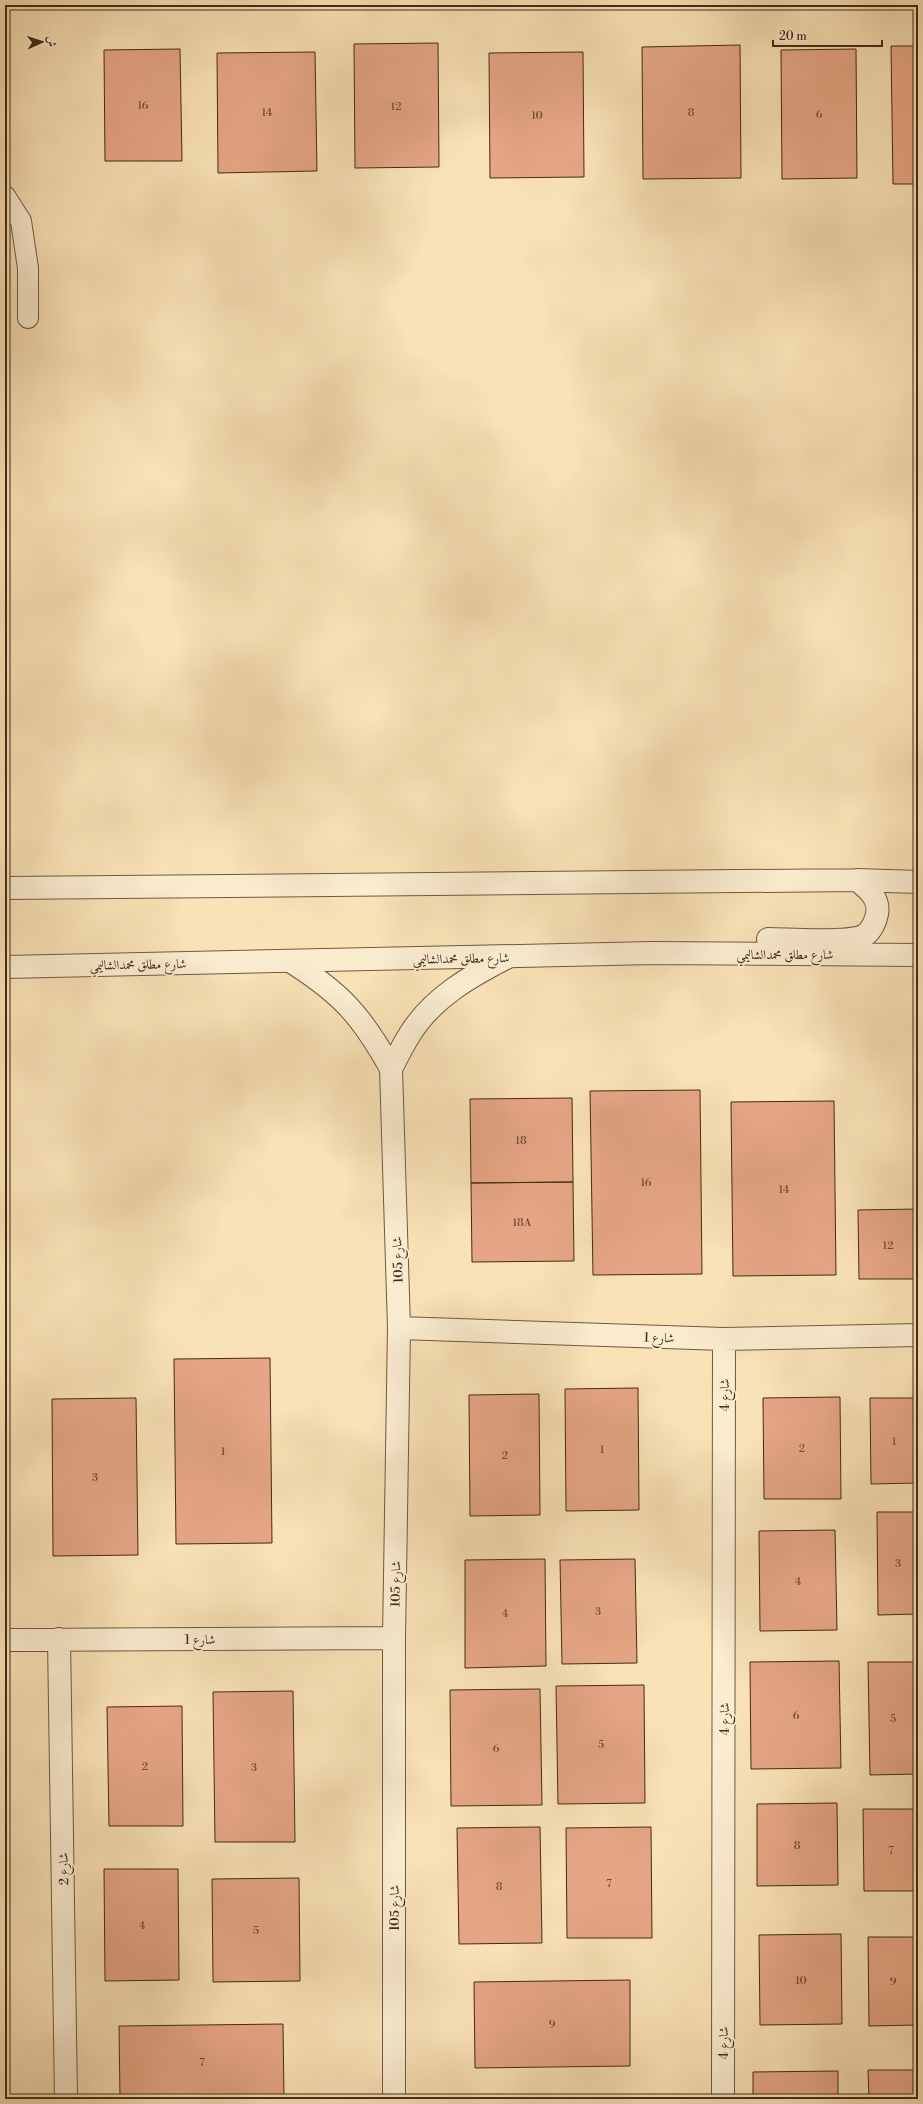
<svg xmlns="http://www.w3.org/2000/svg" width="923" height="2104" font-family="'Libre Bodoni',Amiri,serif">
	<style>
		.building { fill: #e6a685; stroke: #432b18 }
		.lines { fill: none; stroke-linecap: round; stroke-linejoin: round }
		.service-casing { stroke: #705940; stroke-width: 22 }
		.minor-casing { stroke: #705940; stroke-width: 24 }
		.tertiary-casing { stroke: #705940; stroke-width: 24 }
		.service { stroke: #fbecd0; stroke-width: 20 }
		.minor { stroke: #fbecd0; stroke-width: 22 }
		.tertiary { stroke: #fbecd0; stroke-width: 22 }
		.labels { text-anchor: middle; stroke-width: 3.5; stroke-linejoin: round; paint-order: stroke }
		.number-label { font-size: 11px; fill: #6c4a33 }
		.street-label { font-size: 13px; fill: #432b18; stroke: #fbecd0 }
	</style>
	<rect width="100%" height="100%" fill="#f9e2b6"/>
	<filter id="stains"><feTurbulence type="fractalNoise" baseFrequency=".005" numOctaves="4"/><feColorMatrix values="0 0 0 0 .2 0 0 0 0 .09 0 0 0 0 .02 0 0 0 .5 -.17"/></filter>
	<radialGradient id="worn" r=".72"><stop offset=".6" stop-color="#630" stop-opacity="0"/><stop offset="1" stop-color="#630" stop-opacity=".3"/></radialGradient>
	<path class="building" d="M438,43L439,167L355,168L354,44Z
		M740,45L741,178L643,179L642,47Z
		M891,46H918V184H893Z
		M180,49L182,161H105L104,50Z
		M856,49L857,178L782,179L781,50Z
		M315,52L317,171L218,173L217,53Z
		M583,52L584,177L490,178L489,53Z
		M700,1090L702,1274L593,1275L590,1091Z
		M572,1098L573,1182L471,1183L470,1099Z
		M834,1101L836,1275L733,1276L731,1102Z
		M573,1182L574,1261L472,1262L471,1183Z
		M918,1209V1279H859L858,1210Z
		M270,1358L272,1543L176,1544L174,1359Z
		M638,1388L639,1510L566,1511L565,1389Z
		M539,1394L540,1515L470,1516L469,1395Z
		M840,1397L841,1499H764L763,1398Z
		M136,1398L138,1555L53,1556L52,1399Z
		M870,1398H918V1483L871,1484Z
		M877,1512H918V1614L878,1615Z
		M835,1530L837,1630L760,1631L759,1531Z
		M545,1559L546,1666L465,1668V1560Z
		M635,1559L637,1663L562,1664L560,1560Z
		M839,1661L841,1768L751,1769L750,1662Z
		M868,1662H918V1774L870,1775Z
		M644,1685L645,1803L558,1804L556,1686Z
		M540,1689L542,1805L451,1806L450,1690Z
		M293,1691L295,1842H215L213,1692Z
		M182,1706L183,1826H109L107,1707Z
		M837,1803L838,1885L757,1886V1804Z
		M863,1809H918V1891H864Z
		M540,1827L542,1943L459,1944L457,1828Z
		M651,1827L652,1938H567L566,1828Z
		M104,1869H178L179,1980L105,1981Z
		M299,1878L300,1981L213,1982L212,1879Z
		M841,1934L842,2024L760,2025L759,1935Z
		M868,1937H918V2025L869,2026Z
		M630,1980V2066L475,2068L474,1982Z
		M283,2024L284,2099H120L119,2026Z
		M868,2070H918V2099H869Z
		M838,2071V2099H753V2072Z"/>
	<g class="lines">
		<defs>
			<path id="service" d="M5,196L21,221L28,268V318"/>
			<path id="minor" d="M290,961C341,993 362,1016 391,1069L399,1328L394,1638V2099
				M391,1069C397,1057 403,1045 410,1034C433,997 471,976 508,957
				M399,1328L724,1339L918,1335
				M59,1639L66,2099
				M5,1640L394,1638
				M723,2099L724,1339"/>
			<path id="tertiary" d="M5,888L857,880L918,882
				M768,939C788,939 849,944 865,935C871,931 876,921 877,914C880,898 868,889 857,880
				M5,967L653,953L918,955"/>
		</defs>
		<use href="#service" class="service-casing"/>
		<use href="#minor" class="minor-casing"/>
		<use href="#tertiary" class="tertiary-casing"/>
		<use href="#service" class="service"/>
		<use href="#minor" class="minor"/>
		<use href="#tertiary" class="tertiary"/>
	</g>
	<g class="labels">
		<g class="number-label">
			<text x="143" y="109">16</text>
			<text x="396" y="110">12</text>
			<text x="267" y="116">14</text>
			<text x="691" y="116">8</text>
			<text x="819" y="118">6</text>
			<text x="537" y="119">10</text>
			<text x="521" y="1144">18</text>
			<text x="646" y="1186">16</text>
			<text x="784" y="1193">14</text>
			<text x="522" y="1226">18A</text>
			<text x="888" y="1249">12</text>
			<text x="894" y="1445">1</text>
			<text x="802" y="1452">2</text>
			<text x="602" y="1453">1</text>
			<text x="223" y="1455">1</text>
			<text x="505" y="1459">2</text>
			<text x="95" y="1481">3</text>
			<text x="898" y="1567">3</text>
			<text x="798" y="1585">4</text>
			<text x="598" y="1615">3</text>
			<text x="505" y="1617">4</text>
			<text x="796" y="1719">6</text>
			<text x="893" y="1722">5</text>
			<text x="601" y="1748">5</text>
			<text x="496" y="1752">6</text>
			<text x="145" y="1770">2</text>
			<text x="254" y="1771">3</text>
			<text x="797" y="1849">8</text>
			<text x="891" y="1854">7</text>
			<text x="609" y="1887">7</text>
			<text x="499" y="1890">8</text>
			<text x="142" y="1929">4</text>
			<text x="256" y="1934">5</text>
			<text x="801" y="1984">10</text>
			<text x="893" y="1985">9</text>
			<text x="552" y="2028">9</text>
			<text x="202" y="2066">7</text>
		</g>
		<g class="street-label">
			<text x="785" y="959">شارع مطلق محمدالشاليمي</text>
			<text transform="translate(461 958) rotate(-1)" y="5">شارع مطلق محمدالشاليمي</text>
			<text transform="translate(138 964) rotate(-1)" y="5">شارع مطلق محمدالشاليمي</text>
			<text transform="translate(397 1260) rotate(-92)" y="5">شارع 105</text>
			<text transform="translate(659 1337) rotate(2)" y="5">شارع 1</text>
			<text transform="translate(724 1395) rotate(-90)" y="5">شارع 4</text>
			<text transform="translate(395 1584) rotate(-89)" y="5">شارع 105</text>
			<text x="200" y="1644">شارع 1</text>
			<text transform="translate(724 1719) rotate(-90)" y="5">شارع 4</text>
			<text transform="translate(63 1869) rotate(-91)" y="5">شارع 2</text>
			<text transform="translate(394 1908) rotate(-90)" y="5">شارع 105</text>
			<text transform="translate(723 2043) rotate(-90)" y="5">شارع 4</text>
		</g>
	</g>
	<rect width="923" height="2104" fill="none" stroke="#f9e2b6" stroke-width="20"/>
	<rect x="6" y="6" width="911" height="2092" fill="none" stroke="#432b18" stroke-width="2"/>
	<rect x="10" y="10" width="903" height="2084" fill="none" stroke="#432b18"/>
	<g transform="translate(42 42) rotate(87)" stroke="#fbecd0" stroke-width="3" paint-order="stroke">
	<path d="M0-3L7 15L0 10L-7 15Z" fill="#432b18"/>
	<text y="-6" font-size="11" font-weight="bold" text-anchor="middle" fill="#432b18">ش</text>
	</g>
	<path d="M773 40v6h109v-6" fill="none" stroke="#432b18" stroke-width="2"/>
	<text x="779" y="40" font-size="12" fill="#432b18" stroke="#fbecd0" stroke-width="3" paint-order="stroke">20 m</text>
	<rect width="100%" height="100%" filter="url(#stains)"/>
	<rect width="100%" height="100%" fill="url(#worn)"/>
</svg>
